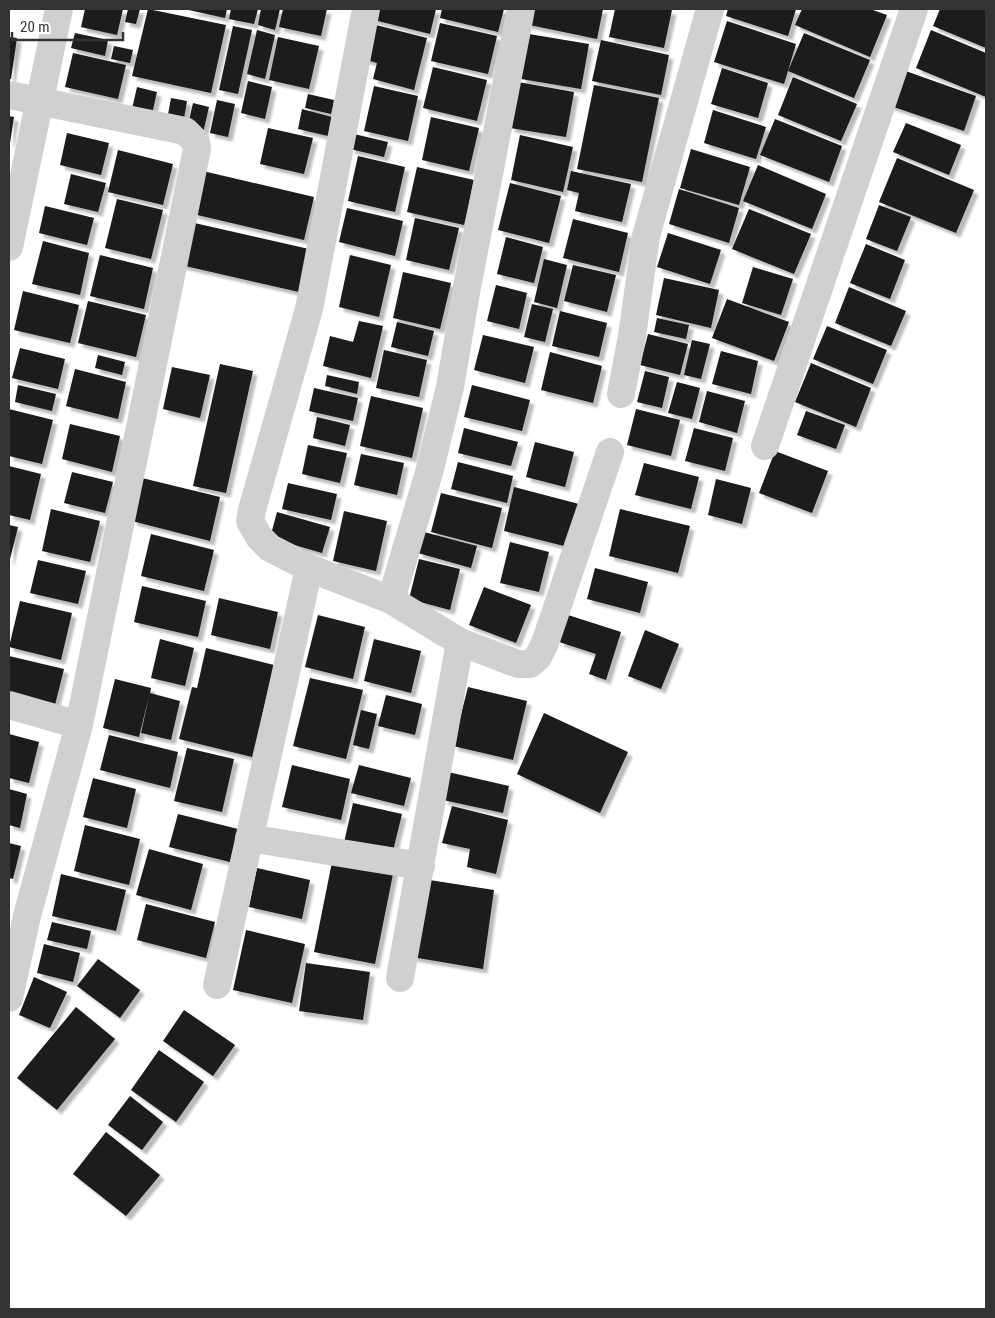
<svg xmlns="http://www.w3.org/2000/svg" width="995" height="1318" font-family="'Roboto Condensed',sans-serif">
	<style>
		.building { fill: #1a1a1a; filter: url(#shadow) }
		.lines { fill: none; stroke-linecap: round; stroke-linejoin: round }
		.street { stroke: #d0d0d0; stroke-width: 28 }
	</style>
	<defs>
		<filter id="shadow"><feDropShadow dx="4.5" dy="4.5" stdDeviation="1" flood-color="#0004"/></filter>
	</defs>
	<rect width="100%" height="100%" fill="#fff"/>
	<path class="building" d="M85,9H123L117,35L81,27Z
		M128,9H140L136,24L125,22Z
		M148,9L226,25L211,93L132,76Z
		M184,9H227L225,18Z
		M231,9H258L254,24L229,19Z
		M261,9H280L275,30L258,25Z
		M283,9H327L321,36L279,27Z
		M372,9H436L430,34L370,19Z
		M442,9H504L498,32L440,18Z
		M528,9H603L597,39L525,24Z
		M615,9L672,10L664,48L609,37Z
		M728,9H796L788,36L726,16Z
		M802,9H870L887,15L870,57L795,25Z
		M940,9H986V48L933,26Z
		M727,21L796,44L784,84L714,62Z
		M440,23L497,36L488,74L431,61Z
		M372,24L427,38L414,90L373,79L377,63L363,59Z
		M233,26L252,30L238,94L219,90Z
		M257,30L275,35L265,79L247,74Z
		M931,30L986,53V97L916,68Z
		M75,33L108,40L105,56L71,48Z
		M804,33L870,60L854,98L788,71Z
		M529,34L589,44L581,89L521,79Z
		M9,37L17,38L11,79H9Z
		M278,37L319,46L309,89L269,80Z
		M601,40L669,55L661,95L592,81Z
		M114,46L133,50L130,63L111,59Z
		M73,53L126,65L118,99L65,87Z
		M433,67L487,80L477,121L423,108Z
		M722,68L768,83L758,118L711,104Z
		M900,69L976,96L964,131L888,105Z
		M793,77L857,104L841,141L778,115Z
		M248,81L272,87L265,119L241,113Z
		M518,82L574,92L566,137L510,128Z
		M594,85L659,98L642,182L577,169Z
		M374,86L418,96L408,141L364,131Z
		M137,87L157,92L152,114L132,109Z
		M308,94L334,100L331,114L305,108Z
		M171,98L187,101L183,124L167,120Z
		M217,100L235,104L228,137L210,133Z
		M193,103L209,107L203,133L187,129Z
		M302,109L332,117L328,136L298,129Z
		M713,110L766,127L756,159L704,143Z
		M9,116L14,117L10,143H9Z
		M431,117L479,128L469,171L422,160Z
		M775,119L842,146L829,182L760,155Z
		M906,123L961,145L949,175L893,152Z
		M268,128L313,138L304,174L260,164Z
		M67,133L109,143L101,175L60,165Z
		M354,134L388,142L384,157L350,149Z
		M520,135L573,147L563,192L511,180Z
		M691,149L750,167L739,205L680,188Z
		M118,150L173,164L163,205L108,192Z
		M358,156L405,167L395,212L348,201Z
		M897,158L974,190L956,233L879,202Z
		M758,165L826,194L812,229L743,201Z
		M417,167L474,180L464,225L407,212Z
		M203,171L314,197L304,240L193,214Z
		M571,171L631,184L622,222L575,211L579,193L567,190Z
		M71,174L106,183L98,212L64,204Z
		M510,183L561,196L549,243L498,230Z
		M679,189L739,208L729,243L669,224Z
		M117,199L163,210L151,259L105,248Z
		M879,205L911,217L897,251L866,239Z
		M45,206L94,218L87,245L39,233Z
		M347,208L403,221L395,256L339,242Z
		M749,209L811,234L794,274L732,249Z
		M415,218L459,228L449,270L406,260Z
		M573,219L628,233L619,272L563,258Z
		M190,222L309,249L299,292L181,265Z
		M668,233L721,250L710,284L657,267Z
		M506,237L543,247L534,283L497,274Z
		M43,241L89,253L80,295L32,284Z
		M866,244L905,260L890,299L850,283Z
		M100,255L153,268L144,309L90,296Z
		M350,255L391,265L379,317L339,307Z
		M544,259L567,265L557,308L534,302Z
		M573,265L616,275L607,312L564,301Z
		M753,267L793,279L781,315L742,303Z
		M403,272L451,283L440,329L393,318Z
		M664,278L719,290L711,328L656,315Z
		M496,285L527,293L519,329L487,321Z
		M849,287L906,311L891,346L835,323Z
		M23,291L79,305L70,343L14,330Z
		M727,299L789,322L774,361L712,338Z
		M88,301L146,315L136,357L78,343Z
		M532,304L553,309L545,342L524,337Z
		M560,311L607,323L599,357L552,346Z
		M657,318L689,325L686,339L654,332Z
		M359,321L383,326L371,378L323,366L330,336L353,342Z
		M397,322L434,331L428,356L391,347Z
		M827,326L887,350L873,384L813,359Z
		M648,334L688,344L680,375L640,365Z
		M483,335L534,347L525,383L474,370Z
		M692,340L710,344L701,379L684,375Z
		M20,348L65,359L58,389L12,378Z
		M384,350L427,360L419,397L376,388Z
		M721,351L758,361L751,394L712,384Z
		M550,352L602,366L593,403L541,390Z
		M98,355L125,362L122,375L95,368Z
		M811,363L871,388L856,427L795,402Z
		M220,364L253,371L226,493L193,486Z
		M172,367L210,375L200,418L163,409Z
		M75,369L126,382L118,419L66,406Z
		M645,371L669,377L662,408L637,402Z
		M327,375L359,382L357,394L325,386Z
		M677,382L700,388L692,419L668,413Z
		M18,385L56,394L52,411L15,402Z
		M472,385L530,400L522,431L464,417Z
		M314,388L358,398L353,421L309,411Z
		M707,391L745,401L737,433L699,422Z
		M371,396L423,408L412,458L360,446Z
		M9,409L53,420L42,464L9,456Z
		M636,409L680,420L671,456L627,445Z
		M806,411L845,425L836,449L797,435Z
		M317,417L350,425L345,446L313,438Z
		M70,424L120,436L112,472L62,459Z
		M464,428L518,442L511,466L458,453Z
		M694,428L733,438L725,471L685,461Z
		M535,442L574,452L565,487L526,477Z
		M308,445L347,453L340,483L302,474Z
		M775,451L828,471L812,513L759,493Z
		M361,454L404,463L397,495L354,485Z
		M458,462L513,476L507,503L451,489Z
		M644,463L699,477L691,509L635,495Z
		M9,466L41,474L30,520L9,515Z
		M72,472L113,482L105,513L64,503Z
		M142,478L220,497L210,541L132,521Z
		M716,479L751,488L742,524L708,515Z
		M288,483L337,494L331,520L282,509Z
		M514,487L579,504L568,547L504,531Z
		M441,493L502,508L492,548L431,532Z
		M51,509L100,521L90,562L42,551Z
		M620,509L690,526L678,573L609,556Z
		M344,511L387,521L376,571L333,561Z
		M277,512L330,527L322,553L270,538Z
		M9,525L18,527L9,563Z
		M424,532L477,546L471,568L418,553Z
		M151,534L214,550L204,591L141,576Z
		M510,542L549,552L539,592L500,583Z
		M419,559L460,569L450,610L409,599Z
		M38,560L86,571L78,604L30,593Z
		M595,568L648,582L640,613L587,599Z
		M142,586L206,601L198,637L134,622Z
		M484,587L531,605L516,643L469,625Z
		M219,598L278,612L270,649L211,635Z
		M20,601L72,613L61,660L9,647Z
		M318,615L365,627L353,679L305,667Z
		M568,615L621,632L606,680L589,674L596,654L559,642Z
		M645,630L679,644L661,689L628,676Z
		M160,639L194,648L185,686L151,678Z
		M374,639L421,651L411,693L364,681Z
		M206,648L274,665L252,757L179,739L192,687L197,688Z
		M9,656L64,669L54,709L9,698Z
		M310,678L363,690L346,759L293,746Z
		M115,679L151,688L150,693L180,701L171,740L141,733L149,696L139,737L103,728Z
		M468,687L527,701L513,760L453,746Z
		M386,695L422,704L415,735L378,726Z
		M361,710L377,714L369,749L353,745Z
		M544,713L628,752L600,813L517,774Z
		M9,734L39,742L29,783L9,778Z
		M109,735L178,752L170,788L100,770Z
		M187,748L234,759L222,812L174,801Z
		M292,765L350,779L341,820L282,807Z
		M359,765L411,778L404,806L351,793Z
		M448,772L509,786L503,813L443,800Z
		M93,778L136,789L127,828L83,817Z
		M9,789L27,794L20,828L9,825Z
		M353,803L402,814L391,859L343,847Z
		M452,806L508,820L496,874L467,867L470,849L442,843Z
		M178,814L238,829L230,862L169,847Z
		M85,825L140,839L129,885L74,871Z
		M9,843L21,846L13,879L9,878Z
		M149,849L203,864L191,910L136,895Z
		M333,857L394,869L375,964L314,952Z
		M257,868L310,880L302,919L249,907Z
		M61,874L126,890L116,931L52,916Z
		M423,879L494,890L483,969L412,957Z
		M146,904L215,922L206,958L137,940Z
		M52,922L91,931L87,949L47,940Z
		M246,930L305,944L292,1003L233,990Z
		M44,944L80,953L73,982L37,973Z
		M98,959L140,990L120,1018L77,986Z
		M306,963L370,972L363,1020L299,1011Z
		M34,977L67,992L50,1028L19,1015Z
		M76,1007L115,1039L57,1110L17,1078Z
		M184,1010L235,1045L213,1076L163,1041Z
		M159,1050L204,1082L176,1122L131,1090Z
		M130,1096L163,1122L142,1150L108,1125Z
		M106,1132L160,1175L126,1216L73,1174Z"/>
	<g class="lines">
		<path class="street" d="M366,9L309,309L252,510L250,521L259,537L270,548L309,568L391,600L460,642L518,664H530L538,657L545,643L610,452
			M9,95L185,131L196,142L197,149L79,725L27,916L9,998
			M9,247L59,9
			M621,394L632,336L646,236L710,9
			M765,446L914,9
			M391,600L430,469L450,387L467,287L521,9
			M9,705L79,725
			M249,838L421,866
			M400,978L460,642
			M217,985L309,568"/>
	</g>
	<rect width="995" height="1318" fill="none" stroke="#333333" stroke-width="20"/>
	<path d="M12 32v8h111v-8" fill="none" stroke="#333333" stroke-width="2.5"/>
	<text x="20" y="32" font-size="15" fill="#333333" stroke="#ffffff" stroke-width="4" paint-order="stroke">20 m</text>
</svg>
